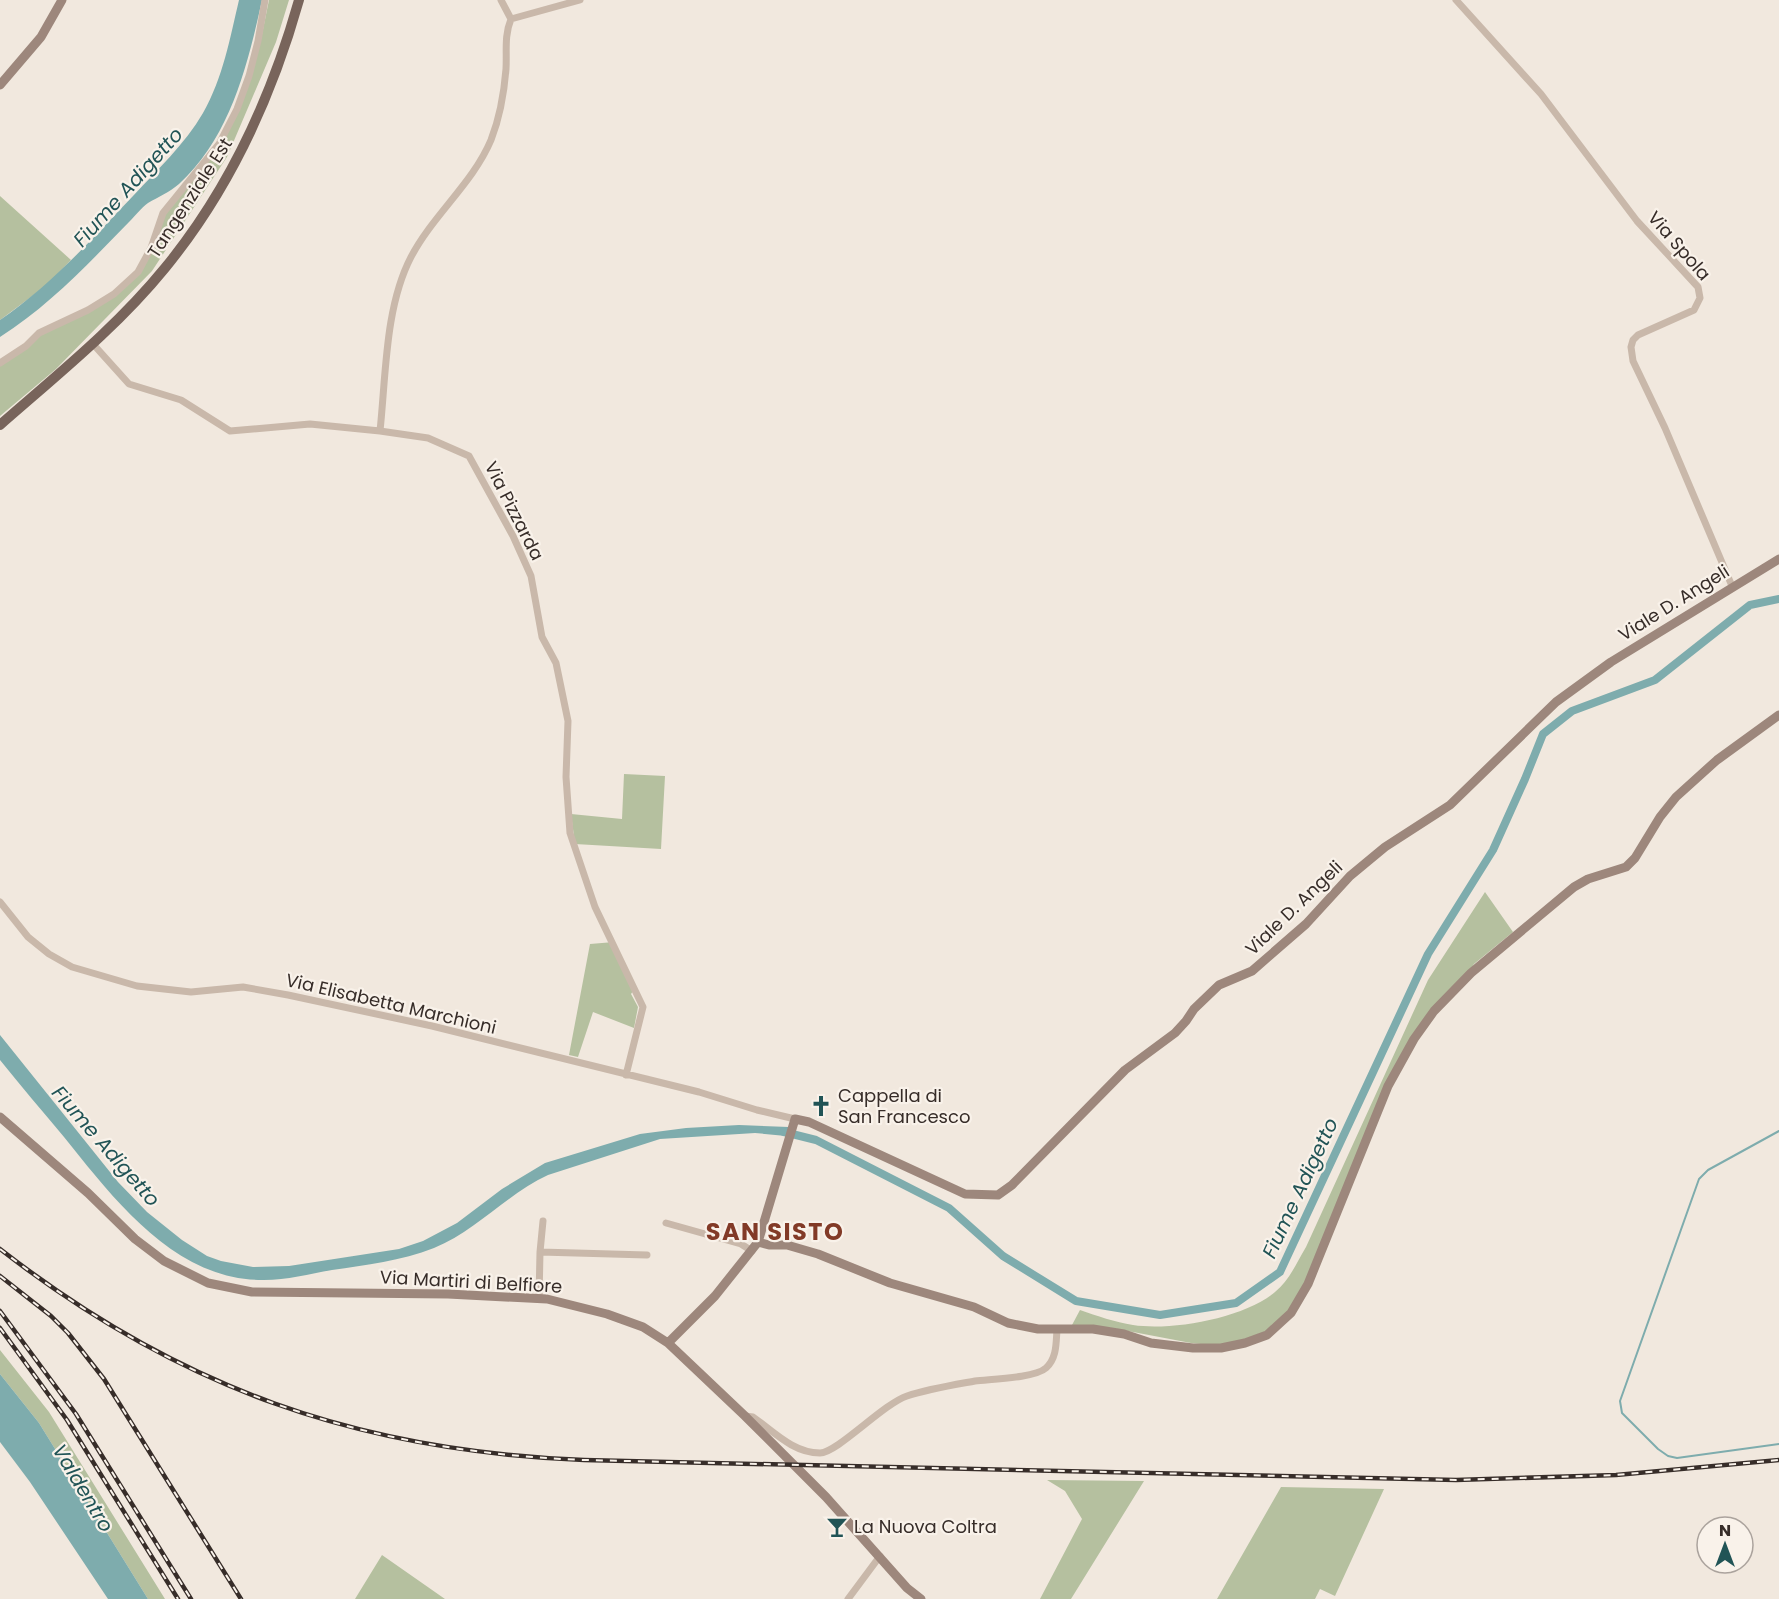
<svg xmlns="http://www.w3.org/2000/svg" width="1779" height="1599" font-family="Poppins,sans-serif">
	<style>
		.green { fill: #b5c09f }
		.water { fill: #7eacad }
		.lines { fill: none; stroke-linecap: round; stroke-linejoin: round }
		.stream { stroke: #7eacad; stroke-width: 2 }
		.canal { stroke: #7eacad; stroke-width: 8 }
		.street { stroke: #c9b8aa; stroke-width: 7 }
		.secondary { stroke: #9d877c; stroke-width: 9 }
		.primary { stroke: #78645b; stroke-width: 10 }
		.rail-casing { stroke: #372d29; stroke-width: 4.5 }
		.rail { stroke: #f9f2ea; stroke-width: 2; stroke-dasharray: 7; stroke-linecap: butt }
		.labels { text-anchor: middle; stroke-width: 4.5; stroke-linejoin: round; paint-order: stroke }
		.street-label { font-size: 18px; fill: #372d29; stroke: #f9f2ea }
		.poi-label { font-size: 18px; fill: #372d29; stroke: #f9f2ea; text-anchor: start }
		.water-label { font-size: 20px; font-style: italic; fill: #215456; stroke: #f9f2ea }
		.district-label { font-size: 24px; font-weight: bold; letter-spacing: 1.5px; fill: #823a27; stroke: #f9f2ea }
	</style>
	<rect width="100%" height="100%" fill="#f1e8de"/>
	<path class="green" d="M269,0H289L276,42L227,157L152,271L56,369L0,416V365L40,334L88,313L139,274L165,214L221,147L261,39Z
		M0,196L71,260L47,285L0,320Z
		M624,774L665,776L661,849L575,844L571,814L622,819Z
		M1485,892L1513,932L1474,964L1456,991L1427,1025L1396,1074L1310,1275L1292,1307L1268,1332L1220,1346L1191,1343L1112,1328L1072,1325L1080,1310C1097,1316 1115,1322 1133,1325C1172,1331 1244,1318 1275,1292C1289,1281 1297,1262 1306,1247L1428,980Z
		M614,942L635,988L631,994L638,1007L634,1028L593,1012L578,1057L569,1055L590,944Z
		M0,1350L49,1412L165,1599H148L39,1423L0,1374Z
		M1047,1480L1144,1481L1071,1599H1040L1082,1519L1065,1491Z
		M1281,1487L1384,1489L1335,1596L1320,1589L1315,1599H1217Z
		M382,1555L445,1599H355Z"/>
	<path class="water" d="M239,0H262C248,64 230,138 179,184C170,192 158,197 148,203C141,208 135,216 129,222C88,264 49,306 0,337V320C50,286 91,240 133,196C157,170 185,144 203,113C223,78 230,38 239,0Z
		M0,1035L118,1182L147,1212L182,1240L207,1256L221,1261L253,1267L289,1266L399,1249L423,1241L457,1223L502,1189L545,1163L640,1134L686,1128L739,1125L789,1127L786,1136L755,1133L660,1139L548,1175C507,1194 476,1231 434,1248C401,1261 366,1265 332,1270C309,1274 287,1280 264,1280C175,1281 114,1199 64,1137C43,1112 21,1086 0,1060Z
		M0,1374L39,1423L148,1599H108L30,1482L0,1442Z"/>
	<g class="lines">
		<path class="stream" d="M1779,1131L1708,1170L1699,1179L1620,1401L1622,1413L1658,1449L1668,1456L1677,1458L1779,1444"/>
		<path class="canal" d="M784,1132L816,1140L949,1208L1003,1256L1076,1301L1160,1315L1236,1303L1280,1272L1428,954L1493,850L1525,779L1543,734L1572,711L1655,680L1750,605L1779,599"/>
		<path class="street" d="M1456,0L1541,94L1637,221L1698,287L1700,298L1694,310L1638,335L1633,340L1631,347L1633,361L1665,428L1732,586
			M511,19L580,0
			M93,344L129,384L181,400L230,431L310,424L380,431L428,438L469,456L513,536L531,576L542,637L556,663L568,721L566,777L570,833L595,907L643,1007L626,1075
			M0,363L26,346L39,333L88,310L114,294L138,272L151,248L163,213L219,144L237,109L249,76L258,41L265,0
			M380,431C386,375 385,307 411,257C433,215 473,183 491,140C500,117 504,94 506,69C507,52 504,36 511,19L501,0
			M0,902L28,937L49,954L72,967L137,986L191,992L243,987L288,995L432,1026L699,1092L757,1110L795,1119
			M666,1223L741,1244L752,1251
			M540,1252L647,1255
			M539,1299L540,1252L543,1221
			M745,1416L753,1417C773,1431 793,1453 820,1453C837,1453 883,1404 907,1396C928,1389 953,1385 975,1381C991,1379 1035,1378 1046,1368C1057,1358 1056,1343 1057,1329
			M848,1599L880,1556"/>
		<path class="secondary" d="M0,85L41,37L62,0
			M0,1117L88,1193L135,1239L164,1261L208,1283L252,1292L448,1294L547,1299L607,1314L643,1327L668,1343L745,1416L826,1497L907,1588L921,1599
			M758,1242L769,1245H787L818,1254L890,1283L974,1307L1008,1323L1038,1329H1093L1124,1334L1151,1343L1193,1348H1221L1245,1343L1267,1335L1291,1313L1308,1284L1388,1086L1414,1039L1434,1011L1471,973L1574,887L1588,879L1626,867L1635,858L1660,817L1676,797L1717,760L1779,715
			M668,1343L715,1296L758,1242L795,1119L809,1122L965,1194L998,1195L1012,1185L1125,1070L1175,1033L1186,1021L1194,1009L1219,985L1252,971L1306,924L1350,876L1385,847L1450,805L1556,702L1611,662L1779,559"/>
		<path class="primary" d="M0,425C57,375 117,327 165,268C229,190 272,96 299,0"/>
		<defs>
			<path id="rail" d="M0,1249C179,1388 357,1451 584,1460L1456,1480L1616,1475L1779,1460
				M0,1276L51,1316L68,1333L104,1379L241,1599
				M0,1311L76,1414L191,1599
				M0,1328L67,1420L178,1599"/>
		</defs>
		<use href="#rail" class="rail-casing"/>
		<use href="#rail" class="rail"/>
	</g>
	<defs>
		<symbol id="church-bare" viewBox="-9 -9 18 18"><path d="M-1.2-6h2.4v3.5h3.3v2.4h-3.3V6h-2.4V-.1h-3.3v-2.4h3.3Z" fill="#215456" stroke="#f9f2ea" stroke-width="2.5" paint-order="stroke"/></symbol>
		<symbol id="bar-bare" viewBox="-9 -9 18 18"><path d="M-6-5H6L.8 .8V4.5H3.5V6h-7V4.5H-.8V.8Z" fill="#215456" stroke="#f9f2ea" stroke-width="2.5" paint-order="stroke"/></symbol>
	</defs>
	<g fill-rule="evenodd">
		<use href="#church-bare" x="806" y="1091" width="30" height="30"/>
		<use href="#bar-bare" x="822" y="1512" width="30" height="30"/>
	</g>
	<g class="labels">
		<g class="street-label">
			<text transform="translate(190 198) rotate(-57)" y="6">Tangenziale Est</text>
			<text transform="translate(1679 246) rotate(49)" y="6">Via Spola</text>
			<text transform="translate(514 511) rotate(63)" y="6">Via Pizzarda</text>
			<text transform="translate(1674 603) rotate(-32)" y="6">Viale D. Angeli</text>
			<text transform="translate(1294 908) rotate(-44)" y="6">Viale D. Angeli</text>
			<text transform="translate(391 1004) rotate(13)" y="6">Via Elisabetta Marchioni</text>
			<text transform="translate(471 1282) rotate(3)" y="6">Via Martiri di Belfiore</text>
		</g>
		<g class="poi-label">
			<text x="838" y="1102">Cappella di<tspan x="838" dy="21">San Francesco</tspan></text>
			<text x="854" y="1533">La Nuova Coltra</text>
		</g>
		<g class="water-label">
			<text transform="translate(128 187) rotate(-48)" y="7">Fiume Adigetto</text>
			<text transform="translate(106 1146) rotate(49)" y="7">Fiume Adigetto</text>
			<text transform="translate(1300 1188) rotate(-65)" y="7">Fiume Adigetto</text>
			<text transform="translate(83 1488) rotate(59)" y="7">Valdentro</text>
		</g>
		<g class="district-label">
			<text x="775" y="1240">SAN SISTO</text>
		</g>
	</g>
	<g transform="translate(1725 1545)"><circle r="28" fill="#f9f2ea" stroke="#aba39d" stroke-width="1.5"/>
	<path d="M0-4.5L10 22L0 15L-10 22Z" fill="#215456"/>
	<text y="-9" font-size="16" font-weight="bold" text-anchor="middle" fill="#372d29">N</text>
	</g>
</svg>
